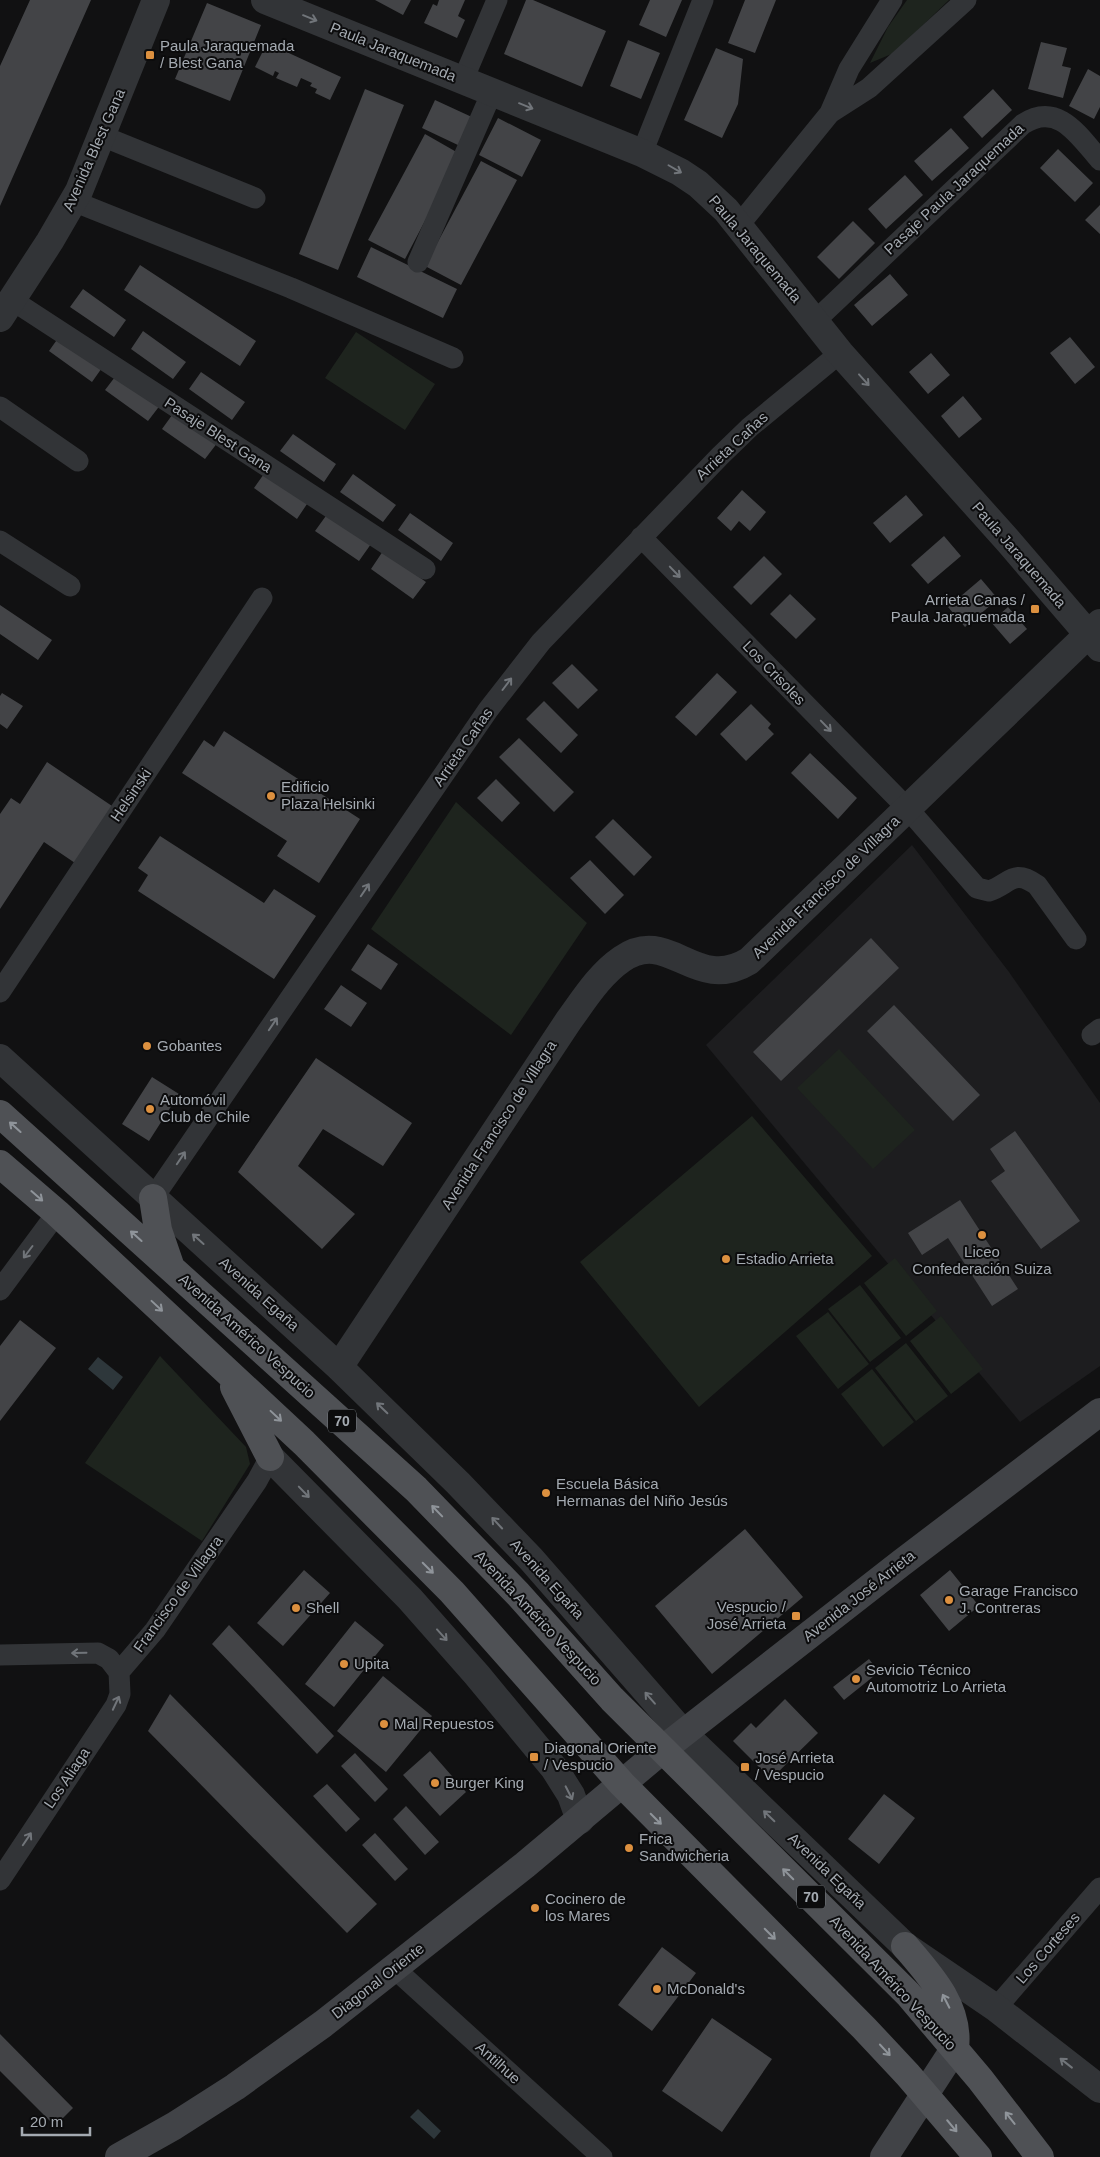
<svg xmlns="http://www.w3.org/2000/svg" width="1100" height="2157" font-family="Helvetica,sans-serif">
	<style>
		.built { fill: #1d1d1f }
		.green { fill: #1e241e }
		.water { fill: #2e373b }
		.building { fill: #434447 }
		.lines { fill: none; stroke-linecap: round; stroke-linejoin: round }
		.minor { stroke: #323437; stroke-width: 21 }
		.tertiary { stroke: #323437; stroke-width: 28 }
		.secondary { stroke: #414347; stroke-width: 28 }
		.primary { stroke: #4f5155; stroke-width: 28 }
		.oneway { stroke: #71757a }
		.oneway2 { stroke: #8f949a }
		.poi-dot { fill: #dc903f; stroke: #0c0c0d; stroke-width: 2 }
		.labels { text-anchor: middle; stroke-width: 4; stroke-linejoin: round; paint-order: stroke }
		.shield { fill: #0c0c0d; stroke: #767b80; stroke-width: 1 }
		.shield-label { font-size: 14px; font-weight: bold; fill: #a4aab1 }
		.poi-label { font-size: 15px; fill: #a4aab1; stroke: #0c0c0d; text-anchor: start }
		.street-label { font-size: 15px; fill: #a4aab1; stroke: #0c0c0d }
	</style>
	<rect width="100%" height="100%" fill="#111112"/>
	<path class="built" d="M912,845L1009,972L1100,1103V1366L1020,1422L706,1045Z"/>
	<path class="green" d="M907,0H949L894,53L870,63L888,27Z
		M356,332L435,384L405,430L325,378Z
		M456,802L587,923L511,1035L371,929Z
		M839,1049L915,1130L873,1169L797,1088Z
		M752,1116L872,1256L699,1407L580,1262Z
		M895,1258L937,1311L906,1336L864,1283Z
		M860,1285L901,1338L870,1362L828,1309Z
		M828,1312L869,1364L838,1389L796,1336Z
		M941,1316L983,1369L951,1394L910,1341Z
		M906,1343L948,1396L916,1421L875,1368Z
		M160,1356L246,1447L250,1464L202,1541L85,1463Z
		M872,1369L914,1422L883,1447L841,1394Z"/>
	<path class="water" d="M98,1357L123,1377L113,1390L88,1369Z
		M418,2109L441,2131L434,2139L410,2117Z"/>
	<path class="building" d="M30,0H91L0,206V66Z
		M375,0H411L403,15Z
		M439,0H465L458,16L465,20L457,38L424,23L433,4L437,6Z
		M526,0H533L606,31L582,87L504,54Z
		M650,0H682L666,37L639,25Z
		M745,0H776L755,53L728,43Z
		M207,3L261,25L230,101L175,79Z
		M628,40L660,53L641,99L610,86Z
		M1041,42L1067,48L1062,66L1071,68L1063,98L1028,89Z
		M267,43L341,77L330,100L315,93L317,89L310,86L312,83L301,78L297,87L276,78L279,73L275,71L273,76L255,67Z
		M716,48L743,59L738,104L722,138L684,120Z
		M1088,69L1100,76V107L1094,119L1069,106Z
		M365,89L404,105L338,270L299,254Z
		M993,89L1012,110L982,138L963,117Z
		M435,100L474,118L460,146L422,128Z
		M498,118L541,140L522,177L479,155Z
		M951,128L969,148L932,181L914,161Z
		M425,134L460,154L405,259L368,240Z
		M1058,149L1093,183L1075,202L1040,168Z
		M481,161L517,180L461,285L425,266Z
		M905,175L923,195L886,229L868,209Z
		M1100,205V234L1085,220Z
		M853,221L875,243L839,279L817,257Z
		M371,247L457,289L443,318L357,277Z
		M140,265L256,341L240,366L124,290Z
		M890,274L908,295L872,326L854,305Z
		M83,289L126,320L114,337L70,307Z
		M143,331L186,362L173,379L131,349Z
		M61,334L104,365L92,382L49,351Z
		M1070,337L1095,367L1075,384L1050,353Z
		M931,353L950,375L928,394L909,372Z
		M201,372L245,402L232,420L189,389Z
		M118,373L161,404L148,421L105,390Z
		M963,396L982,419L959,438L941,416Z
		M175,411L218,442L205,459L162,429Z
		M293,434L336,464L324,482L280,451Z
		M266,471L309,501L297,519L254,488Z
		M353,474L396,505L383,522L340,492Z
		M742,490L766,512L750,531L739,521L731,531L717,518Z
		M906,495L923,515L890,543L873,523Z
		M328,513L371,544L359,561L315,531Z
		M410,513L453,543L441,561L398,530Z
		M944,536L961,556L928,584L911,565Z
		M383,551L426,582L413,599L371,569Z
		M764,556L782,574L751,605L733,587Z
		M981,579L998,599L965,627L948,607Z
		M790,594L816,619L796,639L770,614Z
		M0,605L52,640L38,660L0,634Z
		M1008,607L1027,629L1010,644L991,622Z
		M572,664L598,690L578,709L552,683Z
		M717,673L737,692L696,736L675,717Z
		M2,693L23,706L7,729L0,724V696Z
		M544,701L578,735L561,753L526,719Z
		M751,704L771,724L768,728L774,734L746,761L720,734Z
		M224,731L360,819L319,883L277,856L287,841L182,773L204,740L214,747Z
		M519,738L574,792L554,812L499,757Z
		M810,753L857,798L838,819L791,773Z
		M47,762L112,806L75,863L44,842L0,909V814L11,798L20,804Z
		M496,779L520,803L502,822L477,798Z
		M613,819L652,857L634,876L595,837Z
		M160,836L264,903L274,889L316,916L274,979L138,891L148,875L138,868Z
		M590,860L624,895L605,914L570,878Z
		M871,938L899,968L781,1081L753,1052Z
		M368,944L398,964L381,990L351,970Z
		M341,985L367,1003L351,1027L324,1009Z
		M894,1005L980,1095L953,1121L867,1031Z
		M316,1058L412,1123L383,1166L323,1129L298,1166L355,1214L322,1249L238,1172Z
		M152,1077L179,1094L149,1141L122,1124Z
		M1015,1131L1080,1221L1041,1249L991,1181L1005,1171L990,1149Z
		M960,1200L1018,1289L992,1306L948,1238L922,1255L908,1233Z
		M20,1320L56,1348L0,1421V1346Z
		M745,1529L803,1597L712,1674L655,1606Z
		M304,1570L330,1593L283,1646L257,1623Z
		M950,1570L979,1606L949,1631L920,1595Z
		M355,1621L384,1645L334,1707L305,1684Z
		M229,1625L334,1736L317,1754L212,1644Z
		M869,1659L879,1672L844,1700L833,1687Z
		M383,1676L432,1716L386,1772L337,1731Z
		M170,1694L377,1904L347,1933L148,1731Z
		M785,1699L818,1733L771,1779L733,1741L751,1723L756,1728Z
		M430,1751L466,1792L440,1816L403,1775Z
		M355,1753L388,1789L375,1802L341,1766Z
		M327,1784L360,1819L346,1832L313,1796Z
		M884,1794L915,1818L879,1864L848,1839Z
		M406,1806L439,1842L425,1855L393,1819Z
		M375,1833L408,1869L395,1881L362,1845Z
		M662,1947L696,1973L652,2031L618,2005Z
		M712,2018L772,2059L722,2132L662,2091Z
		M0,2034L73,2108L55,2126L0,2071Z"/>
	<g class="lines">
		<path class="minor" d="M463,80L497,0
			M830,113L849,69L892,0
			M102,136L255,198
			M642,153L703,0
			M73,201L291,288L453,358
			M739,225L830,113L869,88L966,0
			M418,262L492,92
			M12,300L425,569
			M815,321L1023,124C1058,101 1079,136 1100,160
			M0,407L78,461
			M641,537L908,809L977,888L989,891C1010,884 1013,868 1037,885L1076,939
			M0,541L70,586
			M0,992L262,598
			M1092,1035L1100,1029
			M153,1198L488,710L541,642L720,456L750,427L840,353
			M0,1290L57,1213
			M0,1655L98,1653L109,1659L119,1672
			M119,1672L155,1630L257,1481L270,1457
			M0,1880L116,1705L120,1694L119,1672
			M395,1969L602,2157
			M996,2008L1100,1888"/>
		<path class="tertiary" d="M265,0L642,153L680,172L698,184L726,210L840,353L1009,542L1100,648
			M0,318L50,241L79,191L156,0
			M0,1058L339,1367L458,1483L531,1559L683,1733L905,1946L996,2008L1100,2089
			M339,1367L569,1020C585,998 600,974 622,959C669,926 695,994 749,961L1100,623
			M270,1457L410,1599L477,1675L554,1768L571,1795L580,1820"/>
		<path class="secondary" d="M119,2157L174,2126L235,2087L323,2024L525,1865L662,1750L900,1564L1100,1412
			M884,2157L955,2048"/>
		<path class="primary" d="M0,1114L416,1489L518,1594L612,1699L908,1994L980,2079L1040,2157
			M0,1164L57,1213L304,1443L452,1592L622,1784L864,2028L908,2075L978,2157
			M153,1198L158,1230L170,1265
			M234,1387L270,1457
			M905,1946C930,1975 960,2007 955,2048"/>
	</g>
	<defs><path id="oneway-shaft" d="M-6 0H5M1.5-3L5.5 0L1.5 3" fill="none" stroke-width="1.6" stroke-linecap="round" stroke-linejoin="round" transform="scale(1.25)"/></defs>
	<g class="oneway">
		<use href="#oneway-shaft" transform="translate(310 18) rotate(22)"/>
		<use href="#oneway-shaft" transform="translate(526 106) rotate(22)"/>
		<use href="#oneway-shaft" transform="translate(675 169) rotate(30)"/>
		<use href="#oneway-shaft" transform="translate(864 380) rotate(48)"/>
		<use href="#oneway-shaft" transform="translate(675 572) rotate(46)"/>
		<use href="#oneway-shaft" transform="translate(507 684) rotate(-53)"/>
		<use href="#oneway-shaft" transform="translate(826 726) rotate(46)"/>
		<use href="#oneway-shaft" transform="translate(365 890) rotate(-56)"/>
		<use href="#oneway-shaft" transform="translate(273 1024) rotate(-56)"/>
		<use href="#oneway-shaft" transform="translate(181 1158) rotate(-56)"/>
		<use href="#oneway-shaft" transform="translate(198 1239) rotate(-138)"/>
		<use href="#oneway-shaft" transform="translate(28 1252) rotate(127)"/>
		<use href="#oneway-shaft" transform="translate(382 1408) rotate(-136)"/>
		<use href="#oneway-shaft" transform="translate(304 1492) rotate(46)"/>
		<use href="#oneway-shaft" transform="translate(497 1523) rotate(-133)"/>
		<use href="#oneway-shaft" transform="translate(442 1635) rotate(48)"/>
		<use href="#oneway-shaft" transform="translate(79 1653) rotate(179)"/>
		<use href="#oneway-shaft" transform="translate(650 1698) rotate(-131)"/>
		<use href="#oneway-shaft" transform="translate(116 1703) rotate(-65)"/>
		<use href="#oneway-shaft" transform="translate(569 1793) rotate(63)"/>
		<use href="#oneway-shaft" transform="translate(769 1816) rotate(-136)"/>
		<use href="#oneway-shaft" transform="translate(27 1839) rotate(-56)"/>
		<use href="#oneway-shaft" transform="translate(1066 2063) rotate(-142)"/>
	</g>
	<g class="oneway2">
		<use href="#oneway-shaft" transform="translate(15 1127) rotate(-138)"/>
		<use href="#oneway-shaft" transform="translate(37 1196) rotate(41)"/>
		<use href="#oneway-shaft" transform="translate(136 1236) rotate(-138)"/>
		<use href="#oneway-shaft" transform="translate(157 1306) rotate(43)"/>
		<use href="#oneway-shaft" transform="translate(276 1416) rotate(43)"/>
		<use href="#oneway-shaft" transform="translate(437 1511) rotate(-134)"/>
		<use href="#oneway-shaft" transform="translate(428 1568) rotate(45)"/>
		<use href="#oneway-shaft" transform="translate(656 1819) rotate(45)"/>
		<use href="#oneway-shaft" transform="translate(788 1874) rotate(-135)"/>
		<use href="#oneway-shaft" transform="translate(770 1934) rotate(45)"/>
		<use href="#oneway-shaft" transform="translate(946 2001) rotate(-117)"/>
		<use href="#oneway-shaft" transform="translate(885 2050) rotate(47)"/>
		<use href="#oneway-shaft" transform="translate(1010 2118) rotate(-128)"/>
		<use href="#oneway-shaft" transform="translate(952 2126) rotate(50)"/>
	</g>
	<g class="poi-dot">
		<rect x="145" y="50" width="10" height="10" rx="2.5"/>
		<rect x="1030" y="604" width="10" height="10" rx="2.5"/>
		<circle cx="271" cy="796" r="5"/>
		<circle cx="147" cy="1046" r="5"/>
		<circle cx="150" cy="1109" r="5"/>
		<circle cx="982" cy="1235" r="5"/>
		<circle cx="726" cy="1259" r="5"/>
		<circle cx="546" cy="1493" r="5"/>
		<circle cx="949" cy="1600" r="5"/>
		<circle cx="296" cy="1608" r="5"/>
		<rect x="791" y="1611" width="10" height="10" rx="2.5"/>
		<circle cx="344" cy="1664" r="5"/>
		<circle cx="856" cy="1679" r="5"/>
		<circle cx="384" cy="1724" r="5"/>
		<rect x="529" y="1752" width="10" height="10" rx="2.5"/>
		<rect x="740" y="1762" width="10" height="10" rx="2.5"/>
		<circle cx="435" cy="1783" r="5"/>
		<circle cx="629" cy="1848" r="5"/>
		<circle cx="535" cy="1908" r="5"/>
		<circle cx="657" cy="1989" r="5"/>
	</g>
	<g class="labels">
		<g class="shield">
			<rect x="328" y="1409.5" width="28" height="23" rx="4"/>
			<rect x="797" y="1885.5" width="28" height="23" rx="4"/>
		</g>
		<g class="shield-label">
			<text x="342" y="1426">70</text>
			<text x="811" y="1902">70</text>
		</g>
		<g class="poi-label">
			<text x="160" y="51">Paula Jaraquemada<tspan x="160" dy="17">/ Blest Gana</tspan></text>
			<text x="1025" y="605" text-anchor="end">Arrieta Canas /<tspan x="1025" dy="17">Paula Jaraquemada</tspan></text>
			<text x="281" y="792">Edificio<tspan x="281" dy="17">Plaza Helsinki</tspan></text>
			<text x="157" y="1051">Gobantes</text>
			<text x="160" y="1105">Automóvil<tspan x="160" dy="17">Club de Chile</tspan></text>
			<text x="982" y="1257" text-anchor="middle">Liceo<tspan x="982" dy="17">Confederación Suiza</tspan></text>
			<text x="736" y="1264">Estadio Arrieta</text>
			<text x="556" y="1489">Escuela Básica<tspan x="556" dy="17">Hermanas del Niño Jesús</tspan></text>
			<text x="959" y="1596">Garage Francisco<tspan x="959" dy="17">J. Contreras</tspan></text>
			<text x="786" y="1612" text-anchor="end">Vespucio /<tspan x="786" dy="17">José Arrieta</tspan></text>
			<text x="306" y="1613">Shell</text>
			<text x="354" y="1669">Upita</text>
			<text x="866" y="1675">Sevicio Técnico<tspan x="866" dy="17">Automotriz Lo Arrieta</tspan></text>
			<text x="394" y="1729">Mal Repuestos</text>
			<text x="544" y="1753">Diagonal Oriente<tspan x="544" dy="17">/ Vespucio</tspan></text>
			<text x="755" y="1763">José Arrieta<tspan x="755" dy="17">/ Vespucio</tspan></text>
			<text x="445" y="1788">Burger King</text>
			<text x="639" y="1844">Frica<tspan x="639" dy="17">Sandwicheria</tspan></text>
			<text x="545" y="1904">Cocinero de<tspan x="545" dy="17">los Mares</tspan></text>
			<text x="667" y="1994">McDonald's</text>
		</g>
		<g class="street-label">
			<text transform="translate(393 52) rotate(22)" y="5">Paula Jaraquemada</text>
			<text transform="translate(94 150) rotate(-66)" y="5">Avenida Blest Gana</text>
			<text transform="translate(954 189) rotate(-43)" y="5">Pasaje Paula Jaraquemada</text>
			<text transform="translate(755 249) rotate(50)" y="5">Paula Jaraquemada</text>
			<text transform="translate(218 435) rotate(33)" y="5">Pasaje Blest Gana</text>
			<text transform="translate(732 446) rotate(-43)" y="5">Arrieta Cañas</text>
			<text transform="translate(1019 555) rotate(49)" y="5">Paula Jaraquemada</text>
			<text transform="translate(774 673) rotate(46)" y="5">Los Crisoles</text>
			<text transform="translate(463 747) rotate(-55)" y="5">Arrieta Cañas</text>
			<text transform="translate(131 795) rotate(-56)" y="5">Helsinski</text>
			<text transform="translate(826 887) rotate(-44)" y="5">Avenida Francisco de Villagra</text>
			<text transform="translate(499 1125) rotate(-57)" y="5">Avenida Francisco de Villagra</text>
			<text transform="translate(259 1294) rotate(42)" y="5">Avenida Egaña</text>
			<text transform="translate(247 1336) rotate(42)" y="5">Avenida Américo Vespucio</text>
			<text transform="translate(547 1579) rotate(48)" y="5">Avenida Egaña</text>
			<text transform="translate(178 1594) rotate(-54)" y="5">Francisco de Villagra</text>
			<text transform="translate(859 1596) rotate(-38)" y="5">Avenida José Arrieta</text>
			<text transform="translate(538 1618) rotate(47)" y="5">Avenida Américo Vespucio</text>
			<text transform="translate(67 1778) rotate(-56)" y="5">Los Aliaga</text>
			<text transform="translate(827 1871) rotate(44)" y="5">Avenida Egaña</text>
			<text transform="translate(1048 1948) rotate(-49)" y="5">Los Corteses</text>
			<text transform="translate(378 1981) rotate(-38)" y="5">Diagonal Oriente</text>
			<text transform="translate(893 1983) rotate(47)" y="5">Avenida Américo Vespucio</text>
			<text transform="translate(498 2063) rotate(42)" y="5">Antilhue</text>
		</g>
	</g>
	<path d="M22 2127v8h68v-8" fill="none" stroke="#a4aab1" stroke-width="2.5"/>
	<text x="30" y="2127" font-size="15" fill="#a4aab1" stroke="#0c0c0d" stroke-width="4" paint-order="stroke">20 m</text>
</svg>
